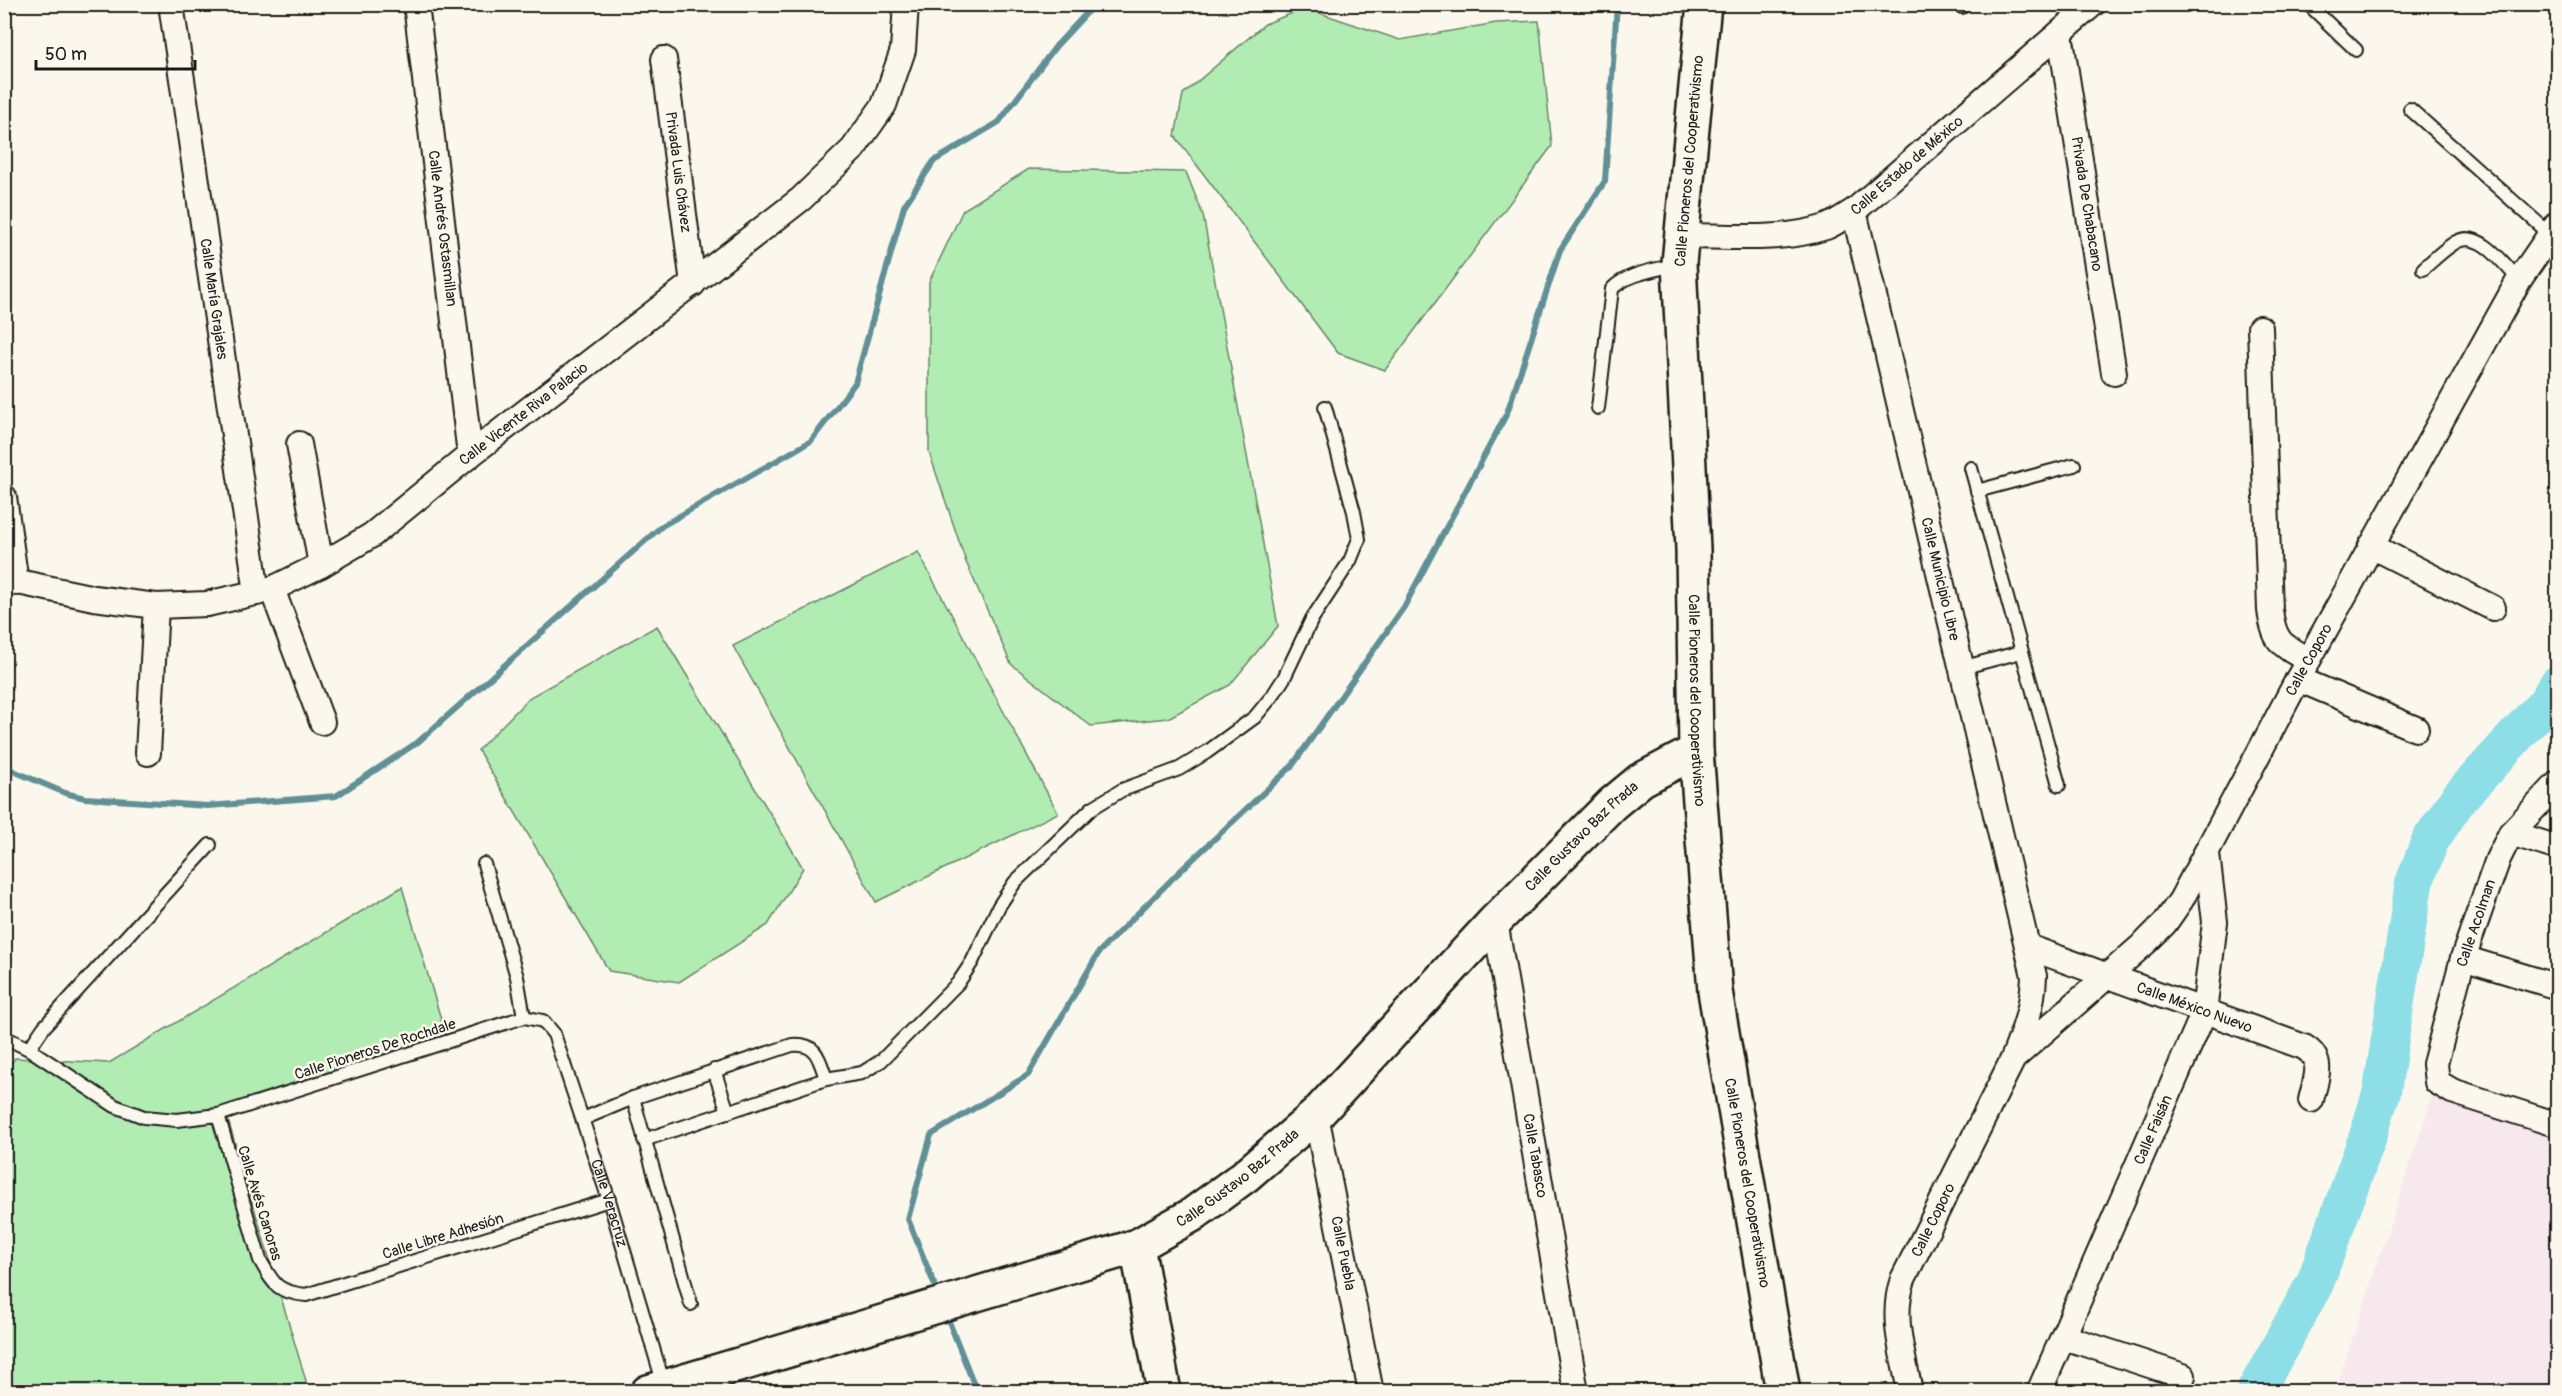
<svg xmlns="http://www.w3.org/2000/svg" width="2562" height="1396" font-family="Pangolin,sans-serif">
	<style>
		.built { fill: #f6e8ed }
		.green { fill: #b1edb2; stroke: #668467; stroke-width: 1.5 }
		.lines { fill: none; stroke-linecap: round; stroke-linejoin: round }
		.stream { stroke: #609096; stroke-width: 6 }
		.river { stroke: #8ddee7; stroke-width: 38 }
		.lane-casing { stroke: #1c1c1c; stroke-width: 16 }
		.street-casing { stroke: #1c1c1c; stroke-width: 28 }
		.secondary-casing { stroke: #1c1c1c; stroke-width: 38 }
		.lane { stroke: #fbf7ec; stroke-width: 12 }
		.street { stroke: #fbf7ec; stroke-width: 24 }
		.secondary { stroke: #fbf7ec; stroke-width: 33 }
		.labels { text-anchor: middle; stroke-width: 5; stroke-linejoin: round; paint-order: stroke }
		.street-label { font-size: 15px; fill: #1c1c1c; stroke: #fbf7ec }
	</style>
	<rect width="100%" height="100%" fill="#fbf7ec"/>
	<filter id="ink" filterUnits="userSpaceOnUse"><feTurbulence type="fractalNoise" baseFrequency=".0167" numOctaves="2"/><feDisplacementMap in="SourceGraphic" scale="12" xChannelSelector="R" yChannelSelector="G"/><feConvolveMatrix kernelMatrix="1 2 1 2 8 2 1 2 1" color-interpolation-filters="sRGB"/></filter>
	<g filter="url(#ink)">
		<path class="built" d="M2437,1082L2557,1125V1391L2335,1392Z"/>
		<path class="green" d="M1305,8L1400,40L1496,23L1539,21L1552,146L1385,370L1338,353L1175,136L1183,94L1265,24Z
			M1029,169L1186,172L1203,215L1278,626L1230,685L1168,718L1091,726L1011,664L966,562L929,452V282L963,210Z
			M918,552L1058,813L876,902L733,646Z
			M657,626L803,868L768,925L679,982L609,971L478,750L530,697Z
			M402,887L448,1043L228,1120L309,1391L5,1392V1071L15,1058L109,1063Z"/>
		<g class="lines">
			<path class="stream" d="M4,767L65,793L85,798L208,806L336,796L418,742L662,526L811,441L855,383L904,206L934,161L999,122L1056,46L1095,4
				M939,1296L908,1219L931,1135L1028,1075L1099,952L1175,876L1292,766L1404,607L1507,413L1560,250L1605,181L1617,4
				M946,1314L977,1392"/>
			<path class="river" d="M2255,1392L2315,1283L2368,1136L2382,1091L2414,883L2430,841L2458,799L2545,704L2558,684"/>
			<defs>
				<g id="lane">
					<path d="M2308,4L2356,50"/>
					<path d="M1962,7L1964,4"/>
					<path d="M2410,109L2550,234"/>
					<path d="M2423,269C2433,260 2444,249 2456,242C2480,229 2504,264 2519,280"/>
					<path d="M1598,408L1612,289C1627,273 1657,270 1678,264"/>
					<path d="M1971,468L2059,785"/>
					<path d="M1977,491L2074,465"/>
					<path d="M1961,668L2021,652"/>
					<path d="M484,864L517,977L524,1017"/>
					<path id="s1" d="M4,1037L29,1049L115,1106L144,1117L177,1120L218,1115L524,1017L543,1021L554,1034L609,1200L664,1385"/>
					<path d="M29,1049L44,1027L210,845"/>
					<path d="M714,1070L728,1112"/>
					<path d="M826,1079L862,1073L881,1061L958,983L972,962L999,906L1015,882L1092,808L1122,790L1179,769L1207,752L1255,717L1273,695L1284,678L1312,619L1350,561L1359,539L1354,512L1325,407"/>
					<path d="M633,1098L691,1304"/>
					<path d="M218,1115L260,1260C274,1285 277,1292 306,1295L609,1200"/>
					<path d="M583,1119L633,1098L792,1045C817,1043 819,1058 826,1079L644,1140"/>
				</g>
				<g id="street">
					<path id="s2" d="M171,4L257,593"/>
					<path id="s3" d="M416,4L470,455"/>
					<path id="s4" d="M2060,34L2114,373"/>
					<path id="s5" d="M664,59L693,284"/>
					<path id="s6" d="M1854,211L2034,976C2033,1006 2024,1031 2013,1059L1903,1279C1890,1317 1903,1353 1910,1392"/>
					<path id="s7" d="M1681,236C1728,236 1780,242 1826,227C1836,223 1845,216 1854,211L2093,4"/>
					<path d="M2260,328L2270,610C2274,642 2281,645 2308,660"/>
					<path d="M299,444L321,565"/>
					<path d="M4,497L16,583"/>
					<path d="M2371,546L2493,608"/>
					<path id="s8" d="M4,579L94,598L156,606L207,604L272,589L321,565L372,535L470,455L801,199L853,149L884,105L903,50L906,4"/>
					<path d="M272,589L322,722"/>
					<path d="M2298,679L2416,729"/>
					<path d="M148,753L156,606"/>
					<path d="M2558,783L2511,833L2498,859L2463,958L2435,1064L2437,1082L2452,1091L2558,1125"/>
					<path d="M2511,833L2558,848"/>
					<path id="s9" d="M1495,921L1576,1392"/>
					<path id="s10" d="M2028,947L2304,1047C2325,1060 2316,1079 2311,1100"/>
					<path d="M2463,958L2558,987"/>
					<path id="s11" d="M2016,1056L2146,942L2165,923L2181,900L2298,679L2519,280L2558,223"/>
					<path id="s12" d="M1316,1115L1371,1392"/>
					<path d="M2064,1337L2183,1376"/>
					<path id="s13" d="M2039,1392L2204,1012L2215,922L2207,854"/>
				</g>
				<g id="secondary">
					<path id="s14" d="M1704,4L1679,263L1693,549L1696,751L1715,991L1783,1392"/>
					<path d="M1137,1246L1164,1392"/>
					<path id="s15" d="M648,1392L1137,1246L1192,1215L1245,1176L1316,1115L1495,921L1612,804L1641,780L1696,751"/>
				</g>
			</defs>
			<use href="#lane" class="lane-casing"/>
			<use href="#street" class="street-casing"/>
			<use href="#secondary" class="secondary-casing"/>
			<use href="#lane" class="lane"/>
			<use href="#street" class="street"/>
			<use href="#secondary" class="secondary"/>
		</g>
	</g>
	<g class="labels">
		<g class="street-label">
			<text transform="translate(1689 161) rotate(-85)" y="5">Calle Pioneros del Cooperativismo</text>
			<text dy="5" stroke="none"><textPath href="#s7" startOffset="248">Calle Estado de México</textPath></text>
			<text dy="5" stroke="none"><textPath href="#s5" startOffset="114">Privada Luis Chávez</textPath></text>
			<text dy="5" stroke="none"><textPath href="#s4" startOffset="172">Privada De Chabacano</textPath></text>
			<text dy="5" stroke="none"><textPath href="#s3" startOffset="226">Calle Andrés Ostasmillan</textPath></text>
			<text dy="5" stroke="none"><textPath href="#s2" startOffset="298">Calle María Grajales</textPath></text>
			<text dy="5" stroke="none"><textPath href="#s8" startOffset="580">Calle Vicente Riva Palacio</textPath></text>
			<text dy="5" stroke="none"><textPath href="#s6" startOffset="378">Calle Municipio Libre</textPath></text>
			<text dy="5" stroke="none"><textPath href="#s11" startOffset="500">Calle Coporo</textPath></text>
			<text dy="5" stroke="none"><textPath href="#s14" startOffset="698">Calle Pioneros del Cooperativismo</textPath></text>
			<text dy="5" stroke="none"><textPath href="#s15" startOffset="1118">Calle Gustavo Baz Prada</textPath></text>
			<text transform="translate(2476 923) rotate(-71)" y="5">Calle Acolman</text>
			<text dy="5" stroke="none"><textPath href="#s10" startOffset="177">Calle México Nuevo</textPath></text>
			<text transform="translate(375 1049) rotate(-18)" y="5">Calle Pioneros De Rochdale</text>
			<text dy="5" stroke="none"><textPath href="#s13" startOffset="286">Calle Faisán</textPath></text>
			<text dy="5" stroke="none"><textPath href="#s9" startOffset="238">Calle Tabasco</textPath></text>
			<text dy="5" stroke="none"><textPath href="#s15" startOffset="632">Calle Gustavo Baz Prada</textPath></text>
			<text dy="5" stroke="none"><textPath href="#s14" startOffset="1184">Calle Pioneros del Cooperativismo</textPath></text>
			<text transform="translate(260 1203) rotate(73)" y="5">Calle Avés Canoras</text>
			<text dy="5" stroke="none"><textPath href="#s1" startOffset="772">Calle Veracruz</textPath></text>
			<text transform="translate(1933 1220) rotate(-64)" y="5">Calle Coporo</text>
			<text transform="translate(443 1236) rotate(-17)" y="5">Calle Libre Adhesión</text>
			<text dy="5" stroke="none"><textPath href="#s12" startOffset="141">Calle Puebla</textPath></text>
		</g>
	</g>
	<rect width="2562" height="1396" fill="none" stroke="#fbf7ec" stroke-width="24"/>
	<rect x="12" y="12" width="2538" height="1372" fill="none" stroke="#1c1c1c" stroke-width="2" filter="url(#ink)"/>
	<path d="M36 60v9h159v-9" fill="none" stroke="#1c1c1c" stroke-width="3"/>
	<text x="45" y="60" font-size="18" fill="#1c1c1c" stroke="#fbf7ec" stroke-width="4.5" paint-order="stroke">50 m</text>
</svg>
